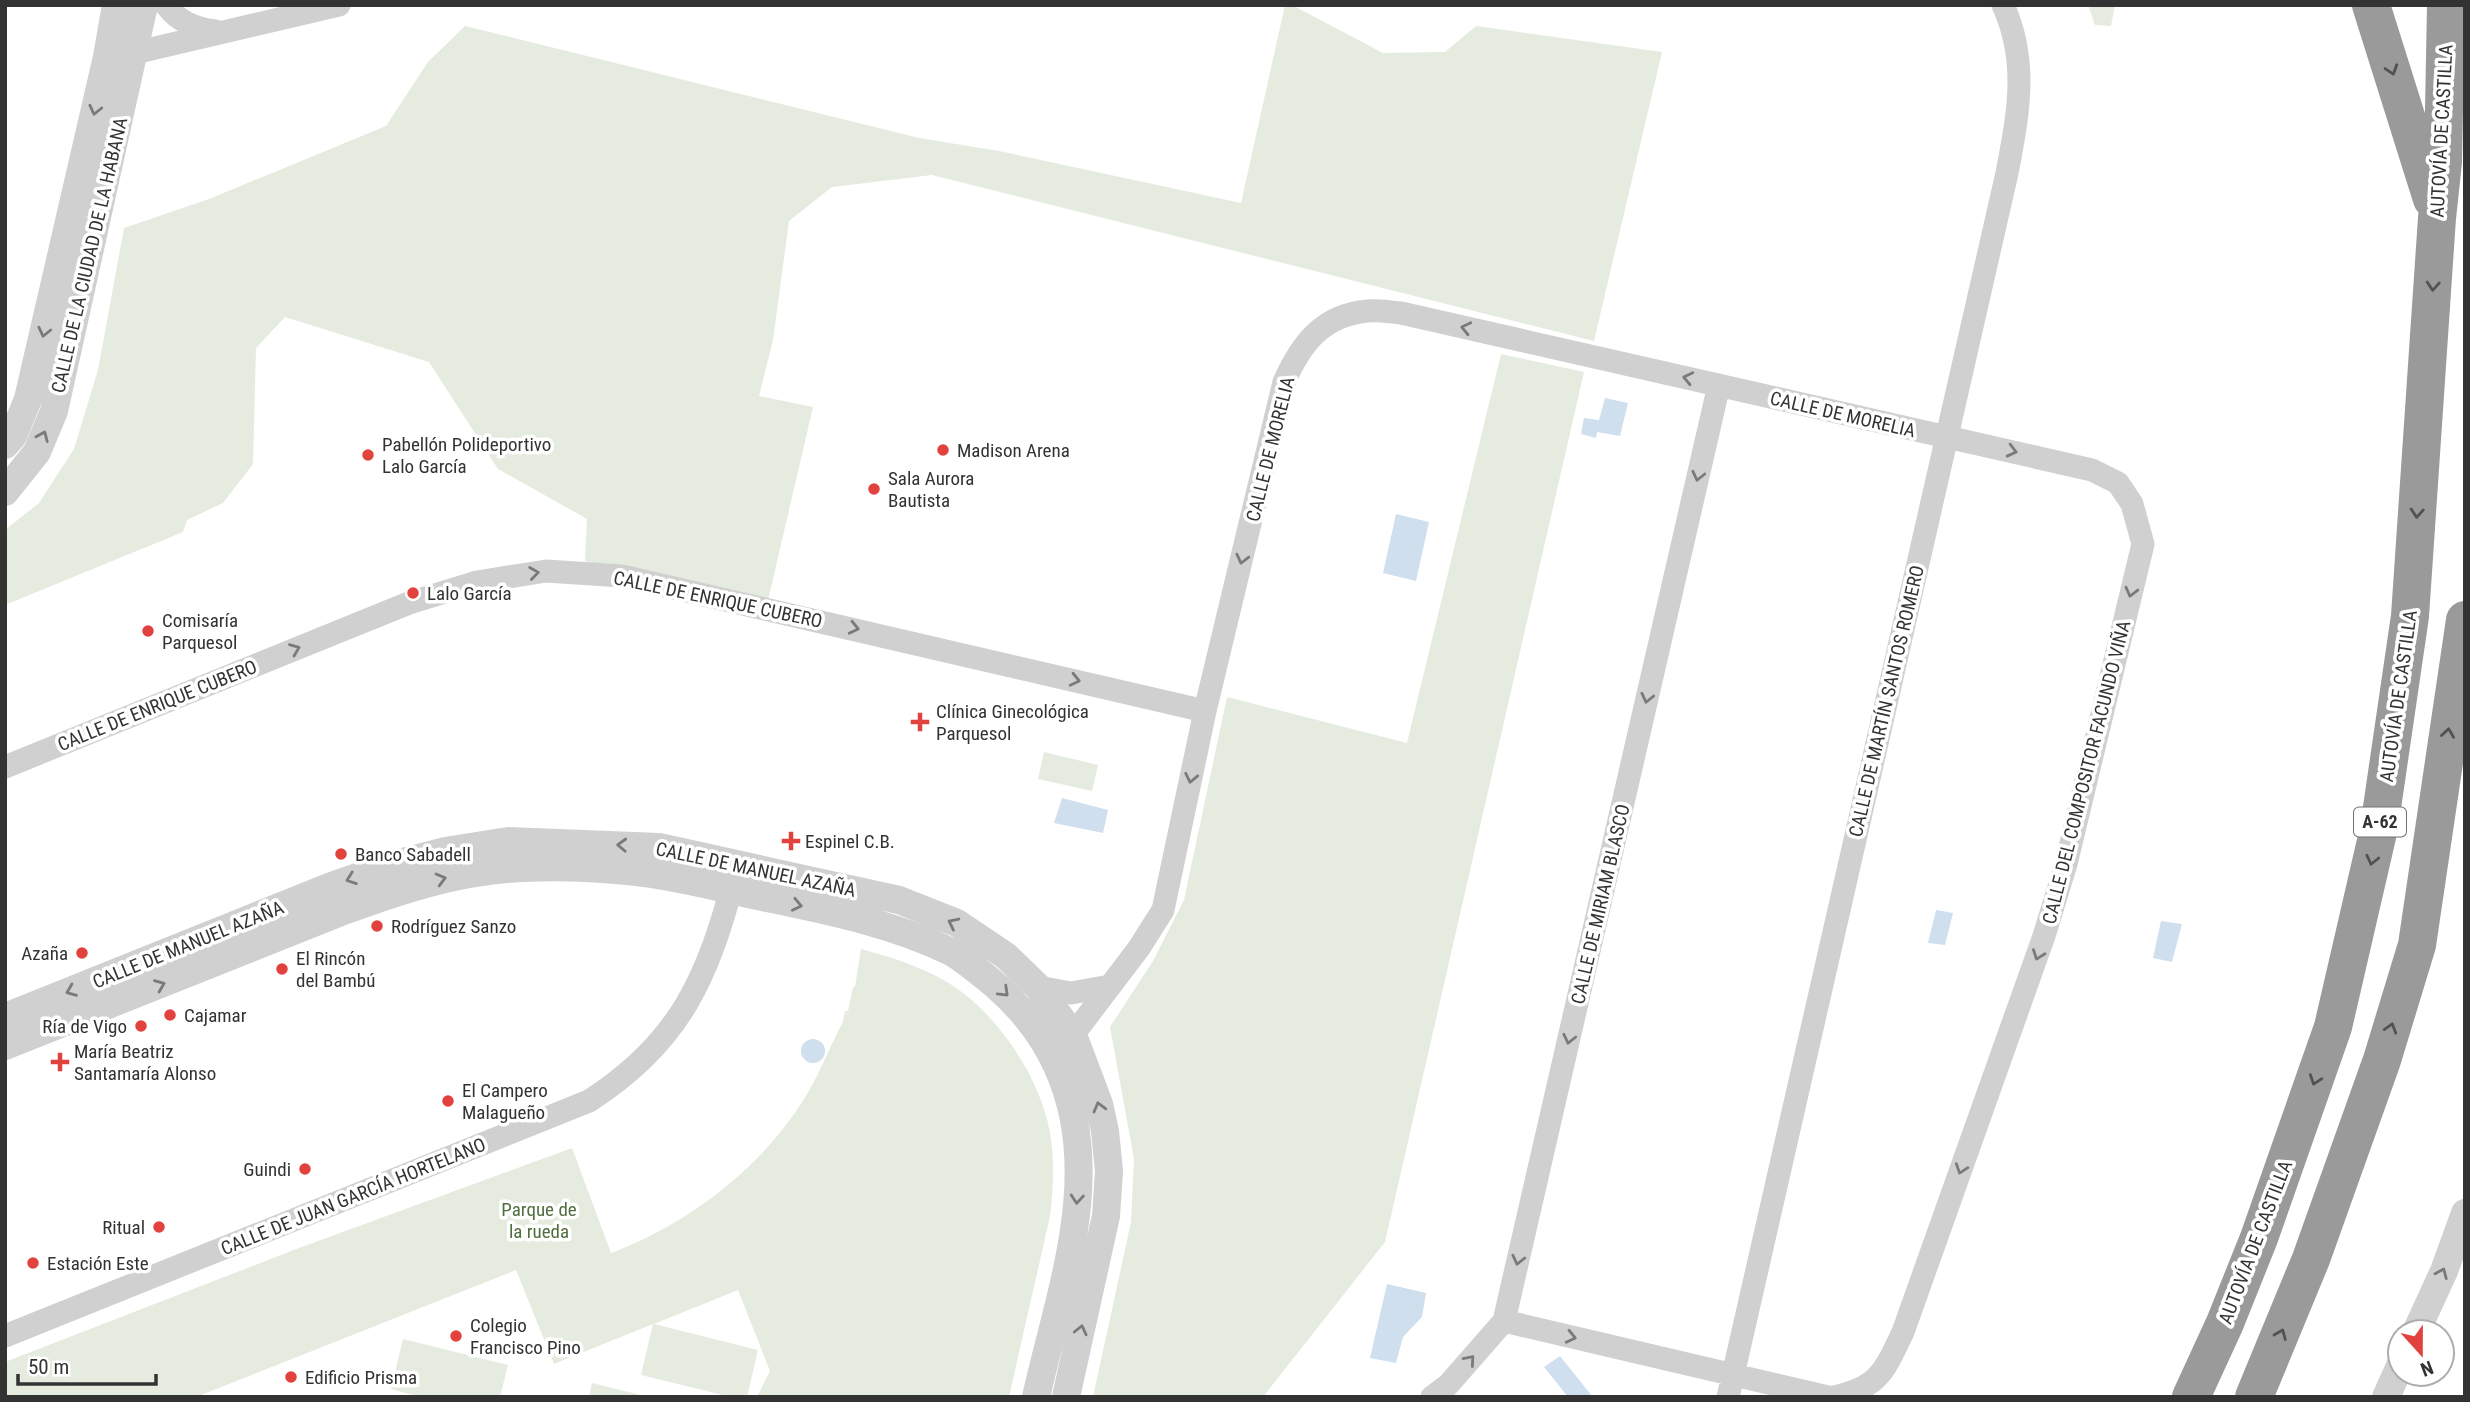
<svg xmlns="http://www.w3.org/2000/svg" width="2470" height="1402" font-family="'Roboto Condensed',sans-serif">
	<style>
		.green { fill: #e5ebdf }
		.water { fill: #d0dfed }
		.lines { fill: none; stroke-linecap: round; stroke-linejoin: round }
		.minor { stroke: #d0d0d0; stroke-width: 23 }
		.tertiary { stroke: #d0d0d0; stroke-width: 28 }
		.motorway { stroke: #9a9a9a; stroke-width: 38 }
		.oneway { stroke: #525252 }
		.oneway2 { stroke: #7a7a7a }
		.poi-dot { fill: #e1423e; stroke: #fff; stroke-width: 2.5 }
		.labels { text-anchor: middle; stroke-width: 7; stroke-linejoin: round; paint-order: stroke }
		.shield { fill: #fff; stroke: #707070; stroke-width: 2 }
		.shield-label { font-size: 18px; font-weight: bold; fill: #333 }
		.street-label { font-size: 19px; fill: #333; stroke: #fff }
		.poi-label { font-size: 19px; fill: #333; stroke: #fff; text-anchor: start }
		.park-label { font-size: 19px; fill: #516e40; stroke: #fff }
	</style>
	<rect width="100%" height="100%" fill="#fff"/>
	<path class="green" d="M1285,5H1292L1383,53L1445,52L1476,26L1662,52L1594,341L932,175L832,187L789,221L773,340L759,396L813,407L766,609L585,561L587,519L498,469L429,362L285,317L256,348L253,464L223,503L187,520L183,532L5,605V530L39,503L74,449L98,370L124,228L209,199L386,126L428,62L465,26L919,138L999,151L1241,203Z
		M2088,5H2115L2111,26L2095,25Z
		M1501,354L1584,372L1385,1242L1263,1397H1093L1131,1222L1134,1159L1110,1027L1153,961L1184,900L1227,697L1407,743Z
		M1044,752L1098,765L1092,791L1038,779Z
		M861,949C894,958 926,968 955,987C1003,1020 1047,1088 1052,1147C1054,1170 1053,1193 1050,1216L1009,1397H757L770,1371L738,1290L654,1324L758,1350L747,1397H731L641,1375L653,1324L554,1364L516,1270L196,1397H5V1362L299,1248L572,1148L611,1253C691,1223 767,1164 810,1089C822,1068 831,1044 843,1022L845,1011H848L853,987H855Z
		M403,1339L508,1365L500,1397H420L391,1389Z
		M592,1383L649,1397H589Z"/>
	<path class="water" d="M1605,398L1628,403L1620,436L1597,432L1596,438L1581,434L1584,418L1599,420Z
		M1396,514L1429,522L1416,581L1383,573Z
		M1062,798L1108,810L1103,833L1054,823Z
		M1936,910L1953,913L1945,945L1928,943Z
		M2161,921L2182,924L2172,962L2153,958Z
		M801 1051a12 12 0 1 1 24 0a12 12 0 1 1-24 0Z
		M1387,1284L1426,1293L1422,1317L1403,1337L1396,1363L1370,1358Z
		M1560,1356L1592,1396L1568,1397L1544,1367Z"/>
	<g class="lines">
		<path class="minor" d="M166,5C179,22 194,28 215,31
			M118,47L134,53L339,5
			M5,767L409,603L477,582L546,571L622,576L1205,711
			M1038,987L1071,993L1110,986
			M1066,1047L1073,1035L1139,948L1163,910L1205,711L1284,382C1301,344 1322,315 1368,311C1378,310 1390,312 1401,313L2092,470L2118,483L2132,504L2143,544L2066,864L2044,936L1903,1332C1884,1371 1880,1387 1834,1397
			M1504,1321L1828,1397
			M5,1336L589,1101C681,1042 708,977 735,875
			M1432,1397L1448,1385L1504,1321L1719,385
			M1728,1397L2007,173C2018,115 2029,62 2003,5"/>
		<path class="tertiary" d="M5,445L13,436L28,399L107,57L116,5
			M5,492L37,452L54,411L144,5
			M5,1017L329,887L391,865L445,851L508,841L659,847L899,900L957,923L1006,956L1038,987L1073,1035L1099,1104L1105,1131L1109,1171L1106,1216L1066,1397
			M5,1046L341,912C400,890 458,871 522,868C564,866 609,868 651,874C690,880 729,890 767,898C829,911 894,924 951,952C959,956 967,963 974,968C1009,994 1039,1026 1057,1066C1106,1172 1060,1290 1036,1397
			M2416,1332L2444,1271L2465,1213
			M2386,1397L2400,1366"/>
		<path class="motorway" d="M2371,5L2432,199
			M2191,1397L2225,1323L2259,1238L2333,1027L2379,828L2410,616L2437,218L2443,162L2446,5
			M2254,1397L2311,1259L2382,1060L2417,945L2465,620"/>
	</g>
	<defs><path id="oneway-chevron" d="M-2-3.5L2.5 0L-2 3.5" fill="none" stroke-width="1.6" stroke-linecap="round" stroke-linejoin="round" transform="scale(1.75)"/></defs>
	<g class="oneway">
		<use href="#oneway-chevron" transform="translate(2392 70) rotate(72)"/>
		<use href="#oneway-chevron" transform="translate(2433 286) rotate(94)"/>
		<use href="#oneway-chevron" transform="translate(2417 513) rotate(94)"/>
		<use href="#oneway-chevron" transform="translate(2448 733) rotate(-82)"/>
		<use href="#oneway-chevron" transform="translate(2372 860) rotate(103)"/>
		<use href="#oneway-chevron" transform="translate(2391 1028) rotate(-73)"/>
		<use href="#oneway-chevron" transform="translate(2315 1080) rotate(109)"/>
		<use href="#oneway-chevron" transform="translate(2281 1334) rotate(-68)"/>
	</g>
	<g class="oneway2">
		<use href="#oneway-chevron" transform="translate(95 110) rotate(103)"/>
		<use href="#oneway-chevron" transform="translate(1466 328) rotate(-167)"/>
		<use href="#oneway-chevron" transform="translate(44 332) rotate(103)"/>
		<use href="#oneway-chevron" transform="translate(1688 378) rotate(-167)"/>
		<use href="#oneway-chevron" transform="translate(43 436) rotate(-67)"/>
		<use href="#oneway-chevron" transform="translate(2012 451) rotate(14)"/>
		<use href="#oneway-chevron" transform="translate(1698 476) rotate(103)"/>
		<use href="#oneway-chevron" transform="translate(1242 559) rotate(104)"/>
		<use href="#oneway-chevron" transform="translate(534 573) rotate(-8)"/>
		<use href="#oneway-chevron" transform="translate(2131 592) rotate(104)"/>
		<use href="#oneway-chevron" transform="translate(854 628) rotate(13)"/>
		<use href="#oneway-chevron" transform="translate(295 649) rotate(-22)"/>
		<use href="#oneway-chevron" transform="translate(1075 680) rotate(13)"/>
		<use href="#oneway-chevron" transform="translate(1647 698) rotate(103)"/>
		<use href="#oneway-chevron" transform="translate(1191 778) rotate(102)"/>
		<use href="#oneway-chevron" transform="translate(622 845) rotate(-178)"/>
		<use href="#oneway-chevron" transform="translate(351 879) rotate(160)"/>
		<use href="#oneway-chevron" transform="translate(441 879) rotate(-15)"/>
		<use href="#oneway-chevron" transform="translate(797 905) rotate(12)"/>
		<use href="#oneway-chevron" transform="translate(953 923) rotate(-154)"/>
		<use href="#oneway-chevron" transform="translate(2038 955) rotate(110)"/>
		<use href="#oneway-chevron" transform="translate(160 985) rotate(-22)"/>
		<use href="#oneway-chevron" transform="translate(71 991) rotate(158)"/>
		<use href="#oneway-chevron" transform="translate(1004 992) rotate(44)"/>
		<use href="#oneway-chevron" transform="translate(1569 1039) rotate(103)"/>
		<use href="#oneway-chevron" transform="translate(1099 1107) rotate(-105)"/>
		<use href="#oneway-chevron" transform="translate(1961 1169) rotate(109)"/>
		<use href="#oneway-chevron" transform="translate(1077 1199) rotate(95)"/>
		<use href="#oneway-chevron" transform="translate(1518 1260) rotate(103)"/>
		<use href="#oneway-chevron" transform="translate(2442 1273) rotate(-67)"/>
		<use href="#oneway-chevron" transform="translate(1081 1330) rotate(-77)"/>
		<use href="#oneway-chevron" transform="translate(1571 1337) rotate(13)"/>
		<use href="#oneway-chevron" transform="translate(1470 1360) rotate(-49)"/>
	</g>
	<g class="poi-dot">
		<circle cx="943" cy="450" r="7"/>
		<circle cx="368" cy="455" r="7"/>
		<circle cx="874" cy="489" r="7"/>
		<circle cx="413" cy="593" r="7"/>
		<circle cx="148" cy="631" r="7"/>
		<path d="M916.5 711.5h7v7h7v7h-7v7h-7v-7h-7v-7h7z"/>
		<path d="M787.5 830.5h7v7h7v7h-7v7h-7v-7h-7v-7h7z"/>
		<circle cx="341" cy="854" r="7"/>
		<circle cx="377" cy="926" r="7"/>
		<circle cx="82" cy="953" r="7"/>
		<circle cx="282" cy="969" r="7"/>
		<circle cx="170" cy="1015" r="7"/>
		<circle cx="141" cy="1026" r="7"/>
		<path d="M56.5 1051.5h7v7h7v7h-7v7h-7v-7h-7v-7h7z"/>
		<circle cx="448" cy="1101" r="7"/>
		<circle cx="305" cy="1169" r="7"/>
		<circle cx="159" cy="1227" r="7"/>
		<circle cx="33" cy="1263" r="7"/>
		<circle cx="456" cy="1336" r="7"/>
		<circle cx="291" cy="1377" r="7"/>
	</g>
	<g class="labels">
		<rect class="shield" x="2354" y="807.5" width="52" height="29" rx="5"/>
		<g class="shield-label">
			<text x="2380" y="828">A-62</text>
		</g>
		<g class="street-label">
			<text transform="translate(2441 131) rotate(-87)" y="7">AUTOVÍA DE CASTILLA</text>
			<text transform="translate(89 255) rotate(-77)" y="7">CALLE DE LA CIUDAD DE LA HABANA</text>
			<text transform="translate(1843 414) rotate(13)" y="7">CALLE DE MORELIA</text>
			<text transform="translate(1270 449) rotate(-76)" y="7">CALLE DE MORELIA</text>
			<text transform="translate(718 599) rotate(12)" y="7">CALLE DE ENRIQUE CUBERO</text>
			<text transform="translate(2398 696) rotate(-82)" y="7">AUTOVÍA DE CASTILLA</text>
			<text transform="translate(1886 701) rotate(-77)" y="7">CALLE DE MARTÍN SANTOS ROMERO</text>
			<text transform="translate(157 705) rotate(-22)" y="7">CALLE DE ENRIQUE CUBERO</text>
			<text transform="translate(2086 772) rotate(-76)" y="7">CALLE DEL COMPOSITOR FACUNDO VIÑA</text>
			<text transform="translate(756 869) rotate(12)" y="7">CALLE DE MANUEL AZAÑA</text>
			<text transform="translate(1600 904) rotate(-77)" y="7">CALLE DE MIRIAM BLASCO</text>
			<text transform="translate(188 944) rotate(-22)" y="7">CALLE DE MANUEL AZAÑA</text>
			<text transform="translate(353 1196) rotate(-22)" y="7">CALLE DE JUAN GARCÍA HORTELANO</text>
			<text transform="translate(2255 1242) rotate(-69)" y="7">AUTOVÍA DE CASTILLA</text>
		</g>
		<g class="poi-label">
			<text x="382" y="451">Pabellón Polideportivo<tspan x="382" dy="22">Lalo García</tspan></text>
			<text x="957" y="457">Madison Arena</text>
			<text x="888" y="485">Sala Aurora<tspan x="888" dy="22">Bautista</tspan></text>
			<text x="427" y="600">Lalo García</text>
			<text x="162" y="627">Comisaría<tspan x="162" dy="22">Parquesol</tspan></text>
			<text x="936" y="718">Clínica Ginecológica<tspan x="936" dy="22">Parquesol</tspan></text>
			<text x="805" y="848">Espinel C.B.</text>
			<text x="355" y="861">Banco Sabadell</text>
			<text x="391" y="933">Rodríguez Sanzo</text>
			<text x="68" y="960" text-anchor="end">Azaña</text>
			<text x="296" y="965">El Rincón<tspan x="296" dy="22">del Bambú</tspan></text>
			<text x="184" y="1022">Cajamar</text>
			<text x="127" y="1033" text-anchor="end">Ría de Vigo</text>
			<text x="74" y="1058">María Beatriz<tspan x="74" dy="22">Santamaría Alonso</tspan></text>
			<text x="462" y="1097">El Campero<tspan x="462" dy="22">Malagueño</tspan></text>
			<text x="291" y="1176" text-anchor="end">Guindi</text>
			<text x="145" y="1234" text-anchor="end">Ritual</text>
			<text x="47" y="1270">Estación Este</text>
			<text x="470" y="1332">Colegio<tspan x="470" dy="22">Francisco Pino</tspan></text>
			<text x="305" y="1384">Edificio Prisma</text>
		</g>
		<g class="park-label">
			<text x="539" y="1216">Parque de<tspan x="539" dy="22">la rueda</tspan></text>
		</g>
	</g>
	<rect width="2470" height="1402" fill="none" stroke="#333333" stroke-width="14"/>
	<g transform="translate(2421 1353) rotate(159)"><circle r="33" fill="#ffffff" stroke="#adadad" stroke-width="2"/>
	<path d="M0-5L12 26L0 18L-12 26Z" fill="#e1423e"/>
	<text y="-10" font-size="19" font-weight="bold" text-anchor="middle" fill="#333333">N</text>
	</g>
	<path d="M18 1374v10h138v-10" fill="none" stroke="#333333" stroke-width="3.5"/>
	<text x="28" y="1374" font-size="21" fill="#333333" stroke="#ffffff" stroke-width="5" paint-order="stroke">50 m</text>
</svg>
